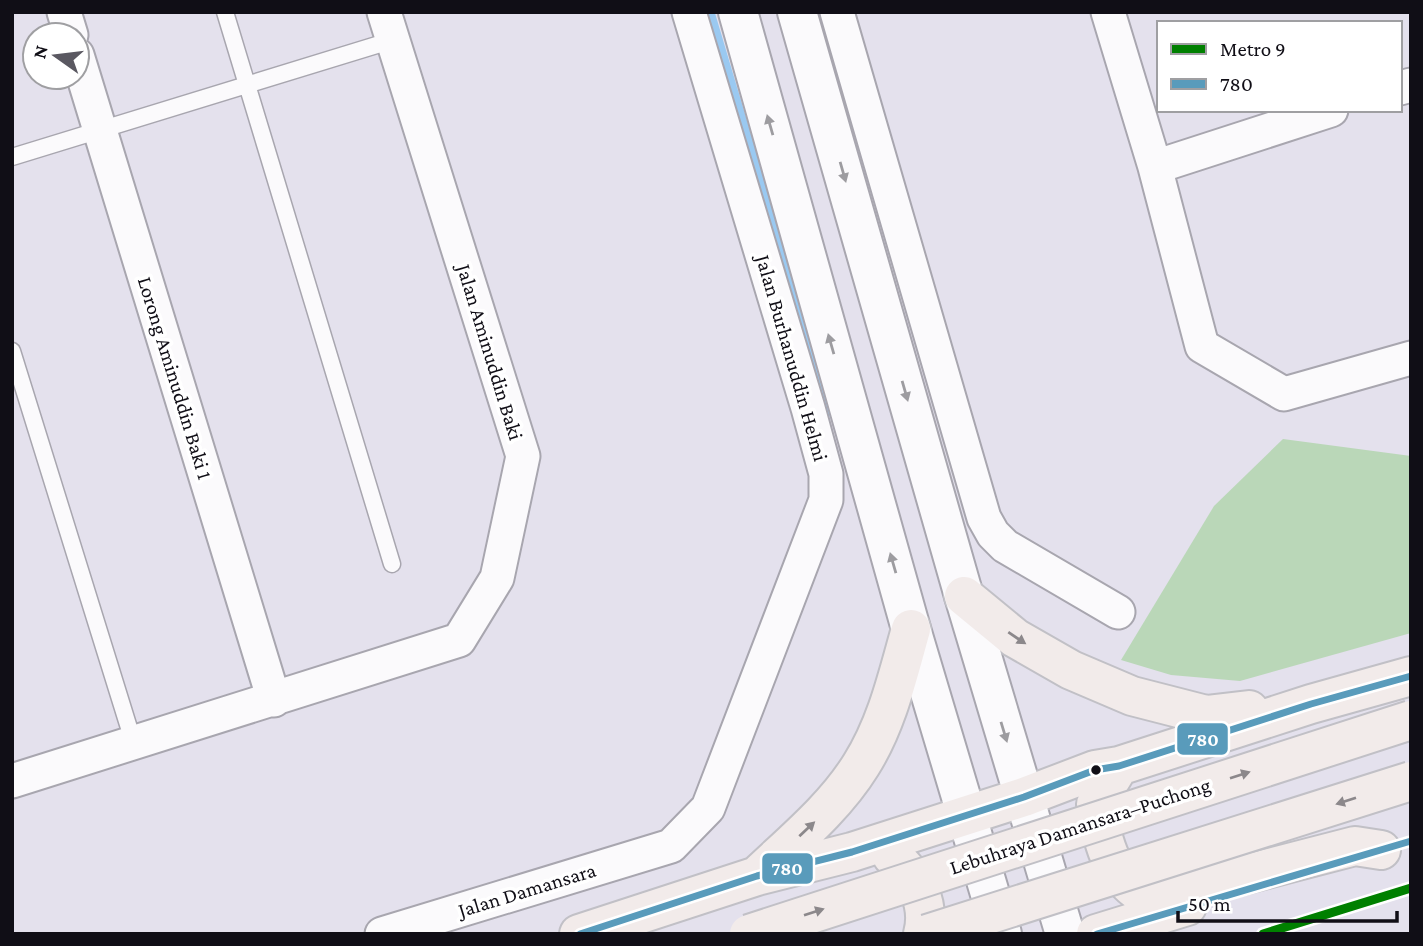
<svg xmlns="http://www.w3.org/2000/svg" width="1423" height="946" font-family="'Crimson Pro',serif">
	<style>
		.green { fill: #bad7b8 }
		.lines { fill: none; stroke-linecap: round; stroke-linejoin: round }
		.stream { stroke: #9ac9f1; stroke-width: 9 }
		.lane-casing { stroke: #a8a6af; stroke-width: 19 }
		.street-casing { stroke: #a8a6af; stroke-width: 37 }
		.secondary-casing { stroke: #a8a6af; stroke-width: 42 }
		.highway-casing { stroke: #c1c0c6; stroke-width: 42 }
		.lane { stroke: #fbfafc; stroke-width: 16 }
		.street { stroke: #fbfafc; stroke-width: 33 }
		.secondary { stroke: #fbfafc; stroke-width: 38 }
		.highway { stroke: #f2ebea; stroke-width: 38 }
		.highway-bridge-casing { stroke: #c1c0c6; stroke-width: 42; stroke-linecap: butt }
		.highway-bridge { stroke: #f2ebea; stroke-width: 38 }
		.bus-1-casing { stroke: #fff; stroke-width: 12 }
		.bus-1 { stroke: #599bbb; stroke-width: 7 }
		.metro-1-casing { stroke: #fff; stroke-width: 14 }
		.metro-1 { stroke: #008000; stroke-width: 9 }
		.oneway { fill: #9d9ca0 }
		.oneway2 { fill: #8c888b }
		.bus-dot { fill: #100e16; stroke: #fff; stroke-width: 2.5 }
		.labels { text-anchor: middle; stroke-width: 7; stroke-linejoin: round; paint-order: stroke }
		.street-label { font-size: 21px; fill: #100e16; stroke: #fff }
		.line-badge { stroke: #fff; stroke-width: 2.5 }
		.badge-label { font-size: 19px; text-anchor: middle; font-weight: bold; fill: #fff }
	</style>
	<rect width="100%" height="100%" fill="#e4e1ed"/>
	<path class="green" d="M1283,439L1411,456V633L1240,681L1171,675L1121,660L1214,506Z"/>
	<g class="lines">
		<path class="stream" d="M710,12L829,412"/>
		<defs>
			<path id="lane" d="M225,12L392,564
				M12,157L393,40
				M12,351L134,744"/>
			<path id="street" d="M64,12L71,35
				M837,12L984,518L993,534L1005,546L1118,612
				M1108,12L1155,167L1202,346L1284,394L1411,358
				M77,55L274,700
				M1400,88L1411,85
				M1155,167L1331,110
				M12,781L459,640L497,578L523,456L384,12
				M382,934L671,846L708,808L826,500V474L808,408L689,12"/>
			<path id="secondary" d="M738,12L911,629L1002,934
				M797,12L964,596L1065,934"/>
			<path id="highway" d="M964,596L1015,638L1071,670L1132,696L1206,715L1249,710
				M1119,766L1096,804C1103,846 1111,878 1150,899L1355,846L1381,850
				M892,856C915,874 931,904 923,934
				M759,874C795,840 835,807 861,765C887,724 898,675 911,629
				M579,934L757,876L852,852L1024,797L1095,770L1119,766L1311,704L1411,676
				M1096,934L1187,906"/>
		</defs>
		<use href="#lane" class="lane-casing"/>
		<use href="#street" class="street-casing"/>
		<use href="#secondary" class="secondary-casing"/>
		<use href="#highway" class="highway-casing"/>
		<use href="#lane" class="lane"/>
		<use href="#street" class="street"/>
		<use href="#secondary" class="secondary"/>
		<use href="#highway" class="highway"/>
		<defs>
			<path id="highway-bridge" d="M749,934L1411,720
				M927,934L1411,781"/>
		</defs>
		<use href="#highway-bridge" class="highway-bridge-casing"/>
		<use href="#highway-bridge" class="highway-bridge"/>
		<defs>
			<path id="bus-1" d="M580,934L757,876L852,852L1024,797L1095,770L1119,766L1311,704L1411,676
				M1097,934L1411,841"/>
		</defs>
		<use href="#bus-1" class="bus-1-casing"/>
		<use href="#bus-1" class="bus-1"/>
		<defs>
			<path id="metro-1" d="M1263,934L1411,888"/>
		</defs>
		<use href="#metro-1" class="metro-1-casing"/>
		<use href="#metro-1" class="metro-1"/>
	</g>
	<defs><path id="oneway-solid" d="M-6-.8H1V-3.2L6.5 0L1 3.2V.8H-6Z" transform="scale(1.75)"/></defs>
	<g class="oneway">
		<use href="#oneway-solid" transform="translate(770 125) rotate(-106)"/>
		<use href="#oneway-solid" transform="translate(843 172) rotate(74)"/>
		<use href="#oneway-solid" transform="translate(831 344) rotate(-106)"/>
		<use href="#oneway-solid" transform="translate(905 391) rotate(74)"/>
		<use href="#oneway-solid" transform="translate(893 563) rotate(-106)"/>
		<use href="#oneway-solid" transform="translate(1004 732) rotate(73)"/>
	</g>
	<g class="oneway2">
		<use href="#oneway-solid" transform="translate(1017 638) rotate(34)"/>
		<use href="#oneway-solid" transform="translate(1240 775) rotate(-18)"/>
		<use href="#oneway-solid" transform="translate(1346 801) rotate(162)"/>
		<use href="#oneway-solid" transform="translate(807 829) rotate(-43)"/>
		<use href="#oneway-solid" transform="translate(814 912) rotate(-18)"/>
	</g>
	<circle class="bus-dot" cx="1096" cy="770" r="6"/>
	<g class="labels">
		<g class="street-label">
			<text transform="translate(490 352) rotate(73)" y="7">Jalan Aminuddin Baki</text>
			<text transform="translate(792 358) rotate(74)" y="7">Jalan Burhanuddin Helmi</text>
			<text transform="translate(175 378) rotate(73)" y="7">Lorong Aminuddin Baki 1</text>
			<text transform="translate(1080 826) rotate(-18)" y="7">Lebuhraya Damansara–Puchong</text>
			<text transform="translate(527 890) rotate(-17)" y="7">Jalan Damansara</text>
		</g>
	</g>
	<g class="line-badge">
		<rect x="1176" y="722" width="53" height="34" rx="7" fill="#599bbb"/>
		<rect x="761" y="852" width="53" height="33" rx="7" fill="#599bbb"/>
	</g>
	<g class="badge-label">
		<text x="1203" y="746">780</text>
		<text x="787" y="875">780</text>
	</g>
	<rect width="1423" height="946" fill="none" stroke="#100e16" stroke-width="28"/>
	<rect x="1157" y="21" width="245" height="91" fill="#ffffff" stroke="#9f9fa2" stroke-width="2"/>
	<rect x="1171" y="44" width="35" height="10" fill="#008000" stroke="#9f9fa2" stroke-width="2"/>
	<text x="1220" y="56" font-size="21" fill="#100e16">Metro 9</text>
	<rect x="1171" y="79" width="35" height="10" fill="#599bbb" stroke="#9f9fa2" stroke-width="2"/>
	<text x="1220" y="91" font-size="21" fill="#100e16">780</text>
	<g transform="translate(56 56) rotate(284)"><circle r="33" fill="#ffffff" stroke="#9f9fa2" stroke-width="2"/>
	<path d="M0-5L12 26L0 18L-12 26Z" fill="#5a5861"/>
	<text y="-10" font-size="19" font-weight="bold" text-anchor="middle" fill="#100e16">N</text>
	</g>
	<path d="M1178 911v10h219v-10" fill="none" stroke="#100e16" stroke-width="3.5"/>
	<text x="1188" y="911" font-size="21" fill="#100e16" stroke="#ffffff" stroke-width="5" paint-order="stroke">50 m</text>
</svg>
